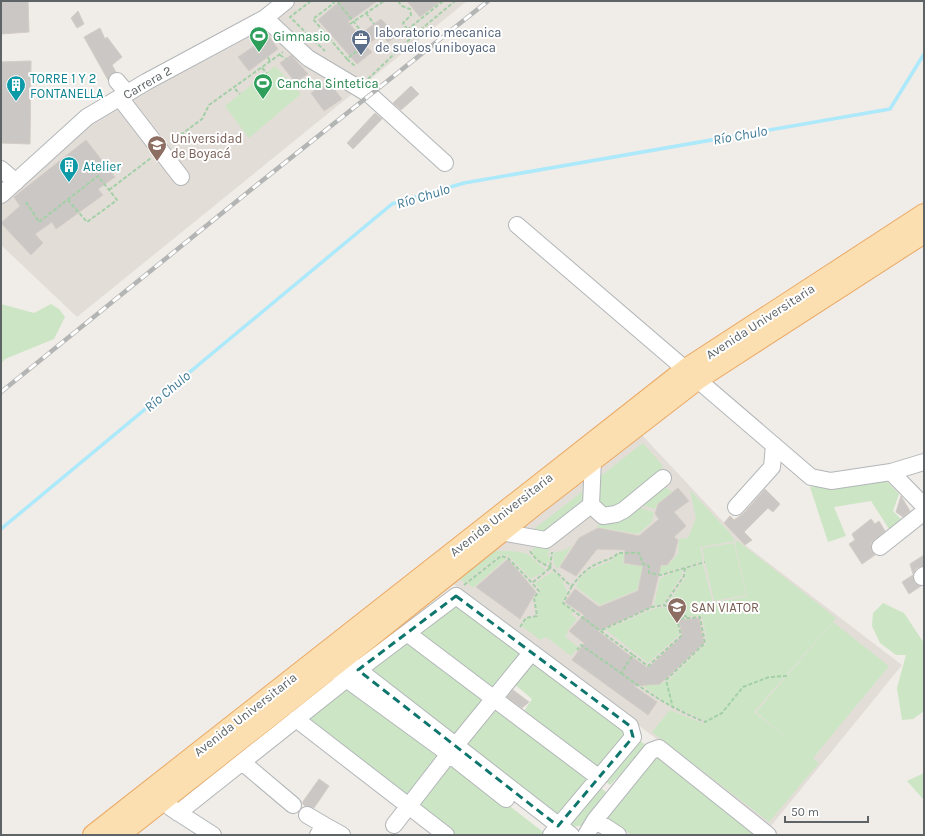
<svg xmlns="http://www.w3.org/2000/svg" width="925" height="836" font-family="Karla,sans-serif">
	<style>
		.education { fill: #e3ddd8 }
		.green { fill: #cce6c5 }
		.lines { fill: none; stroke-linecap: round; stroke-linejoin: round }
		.stream { stroke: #ace9fb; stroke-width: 3.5 }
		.building { fill: #cbc7c4; stroke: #d4ccc5 }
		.minor-casing { stroke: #b2b6b8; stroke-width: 18 }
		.major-casing { stroke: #eba965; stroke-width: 22 }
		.path { stroke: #a4d0a7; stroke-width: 2; stroke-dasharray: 4 2; stroke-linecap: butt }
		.minor { stroke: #fff; stroke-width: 16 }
		.major { stroke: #fbdfb0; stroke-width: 20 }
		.rail-casing { stroke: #b3b4b4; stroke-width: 4.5 }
		.rail { stroke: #fff; stroke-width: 3; stroke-dasharray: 9; stroke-linecap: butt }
		.marked { fill: none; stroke: #0f766e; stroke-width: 3; stroke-dasharray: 8 5; stroke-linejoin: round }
		.labels { text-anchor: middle; stroke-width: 4; stroke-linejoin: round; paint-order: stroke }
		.service-label { font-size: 13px; fill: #4e5e75; stroke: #fff; text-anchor: start }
		.leisure-label { font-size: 13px; fill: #27864d; stroke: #fff; text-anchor: start }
		.culture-label { font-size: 13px; fill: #0d838f; stroke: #fff; text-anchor: start }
		.street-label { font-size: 13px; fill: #5e6466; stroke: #fff }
		.education-label { font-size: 13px; fill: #785e54; stroke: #fff; text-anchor: start }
		.water-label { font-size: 14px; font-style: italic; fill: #3f7994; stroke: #fff }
	</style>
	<rect width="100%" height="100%" fill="#f0ece7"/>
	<path class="education" d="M288,1H467L77,317L1,245V203L90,120Z
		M641,434L745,545L902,665L771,826L452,583Z"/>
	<path class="green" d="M275,66L301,94L249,138L225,106Z
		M1,304L34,313L51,304L59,309L65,317L54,339L5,359L1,364Z
		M643,443L663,466L660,472L615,507L605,508L597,501L598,478Z
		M883,477L899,494L893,511L906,524L891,532L871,501L834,507L846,536L828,542L810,487Z
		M663,485L672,492L657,504L655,509L639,505Z
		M584,490L586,499L542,535H533L534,529Z
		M690,490L729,532L735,541L700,547L703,561L660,574L653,572L654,566H667L678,554L679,539L688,538L696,518Z
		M637,507L654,512L652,522L638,534L596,527L608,518Z
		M738,541L836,618L754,712L796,745L756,712L833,622L889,666L813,758L819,763L769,822L652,732L670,710L704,724V720L670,705L643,686L668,681L707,643L702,616H688L667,605L685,578L686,569L703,564L713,603L747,596L735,543Z
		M734,543L746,595L714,601L702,548Z
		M534,544L545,545L549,549L548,554L551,561L545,564L534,557L532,550L535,547Z
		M572,545L558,569L554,564L553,553L565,550Z
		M495,551C504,551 517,550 527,554C529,555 542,567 546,570L531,579L509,556L500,555L464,583L460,579Z
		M618,554H624L623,564L640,566L641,563L646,566L643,573L641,575L637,590L600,605L576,587C584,563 609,568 618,554Z
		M501,557L507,558L473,588L467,583Z
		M682,569V575L663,604L654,605L660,578Z
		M552,572C560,574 565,585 567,593L562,603L573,611L571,614L577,619L567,631L568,633L565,637L578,647L571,656L546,637L540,640L522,626L526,619L538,617L535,598L541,590L535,583Z
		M456,602L524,653L491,693L414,633Z
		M883,603L904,613L924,643V711L913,719L902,720L897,688L906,655H896L880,643L872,626L873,613Z
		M664,607L683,617L676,618L679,635L648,663L606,630L653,609Z
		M406,639L487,701L455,739L367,668Z
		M535,656L648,747L610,785L522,714L532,699L513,683Z
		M360,674L453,743L404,798L305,718Z
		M493,705L606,792L588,816L592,825L566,827L462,743Z
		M658,755L757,835H631L622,828L608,825L603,815Z
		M450,760L547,835H453L411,803Z
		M924,773V800L907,781Z"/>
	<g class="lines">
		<path class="stream" d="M1,529L392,204L464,183L890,109L924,54"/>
	</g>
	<path class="building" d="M1,1H28L29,32L1,34Z
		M340,1H377L348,22L359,35L381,19L397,36L388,42L382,35L365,45L372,52L357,64L318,20Z
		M407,1H441L420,17Z
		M78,11L84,24L77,28L71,18Z
		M100,28L105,39L107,37L122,57L112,65L116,72L111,74L108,80L84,37Z
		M269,36L278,49L249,71L238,57Z
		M291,55L308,74L295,82L280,63Z
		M31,61L30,144L1,143V62Z
		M328,81L342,99L324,111L311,93Z
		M411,86L419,94L401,110L393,103Z
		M375,113L382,119L353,149L347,143Z
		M86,140L115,177L98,189L103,195L56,229L52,222L35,234L43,243L31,255L1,223L20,206L14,197Z
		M678,488L689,501L674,512L686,526L674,537L678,540L674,556L667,565H661L651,607L598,631L629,655L648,668L682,636L679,620L699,618L704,643L660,684L634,686L657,702L648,715L572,660L584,643L569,631L584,615L565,602L575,589L599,607L638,591L643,566L624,563L625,550L597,549L576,576L560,567L579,538L598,528L639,536L659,519L655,514L658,504Z
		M765,489L780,504L773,512L768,508L744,532L752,540L745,545L724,523L730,516L734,520L743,514Z
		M901,496L910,511L903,517L896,512Z
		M871,519L875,524L879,521L885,531L871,543V549L875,555L862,564L849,544L855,540L852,534Z
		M924,555V566L917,568L913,574L910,564Z
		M508,559L536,592L520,619L476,587Z
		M913,575L915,583L921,586L909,594L902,582Z
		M513,690L529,702L522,708L507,697Z
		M319,779L329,786L314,808L305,806L302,803Z"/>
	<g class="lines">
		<defs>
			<path id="minor" d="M265,18L308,58L370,95L445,163
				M117,81L127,93
				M120,98L181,177
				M1,169L16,182
				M1,195L87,117L146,82L265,18L286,1
				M517,225L811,477L831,481L891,472L924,462
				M891,472L924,506
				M591,505L603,516L616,514L624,510L663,478
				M736,507L772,467L774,445
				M500,532L546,540L591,505L593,459
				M880,547L924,512
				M922,577L924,575
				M407,633L598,777
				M351,664L571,835
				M338,673L449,754L506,799
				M296,719L446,835
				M456,745L531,653
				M242,762L293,805
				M171,808L213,835
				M178,813L358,670L456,596L630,726L633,737L551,835
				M307,815L324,825
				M595,820L618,835
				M394,825L449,754
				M318,835L324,825L342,835
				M586,835L595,820L651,751L659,748L768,835"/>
			<path id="major" d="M93,835L686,369L924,214
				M119,835L343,659L535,505L698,379L924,233"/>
		</defs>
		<use href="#minor" class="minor-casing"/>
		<use href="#major" class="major-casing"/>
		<path class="path" d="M311,1L290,17L325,51
			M332,1L334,3L313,19L347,59L369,41L337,1
			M398,1L402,6L410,9L411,15L403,23L412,36
			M366,13L374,24
			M350,24L384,1
			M407,30L443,1
			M280,55L286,59
			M268,57L270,62
			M347,59L355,66
			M262,68L267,73
			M368,79L413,36L455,1
			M235,89L240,94
			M171,142L202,119L209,105L283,52
			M109,190L151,158
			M26,202L39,222L98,176L117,200L87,222L68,200
			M530,551C539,566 548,563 557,573C563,578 565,582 572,586C580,575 588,567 601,562C608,559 613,559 618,553H639L643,564L649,566V573L661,575L705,562
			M685,568L684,576L664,605L687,617
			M464,585L501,556L508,558L532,583L550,568L552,552
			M572,586L563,603L633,655L621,673L581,645L577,650
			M520,627L526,618L537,616L534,598L539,591L532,583
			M602,630L652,607L664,605
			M633,655L648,666L681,636L677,619L700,617L705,643L666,680L673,708
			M621,673C651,695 671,708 705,722L722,713L743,687L769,677L787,676"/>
		<use href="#minor" class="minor"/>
		<use href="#major" class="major"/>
		<defs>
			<path id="rail" d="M1,392L253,188L488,1"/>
		</defs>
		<use href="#rail" class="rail-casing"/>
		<use href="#rail" class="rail"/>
	</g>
	<path class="marked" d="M456,596L630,726L633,737L558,826L358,670Z"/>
	<defs>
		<symbol id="stadium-pin" viewBox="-11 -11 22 30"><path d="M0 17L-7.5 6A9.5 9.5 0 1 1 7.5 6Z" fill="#2e9e5b" stroke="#fff"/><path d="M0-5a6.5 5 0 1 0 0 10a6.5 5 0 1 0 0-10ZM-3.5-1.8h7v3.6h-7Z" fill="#fff"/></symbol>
		<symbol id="office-pin" viewBox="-11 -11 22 30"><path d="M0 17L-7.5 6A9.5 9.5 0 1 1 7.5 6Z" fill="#5c6f8a" stroke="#fff"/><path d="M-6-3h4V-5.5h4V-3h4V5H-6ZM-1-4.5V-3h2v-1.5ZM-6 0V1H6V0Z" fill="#fff"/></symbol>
		<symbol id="building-pin" viewBox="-11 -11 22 30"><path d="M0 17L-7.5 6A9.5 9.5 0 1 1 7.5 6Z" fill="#0f9aa8" stroke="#fff"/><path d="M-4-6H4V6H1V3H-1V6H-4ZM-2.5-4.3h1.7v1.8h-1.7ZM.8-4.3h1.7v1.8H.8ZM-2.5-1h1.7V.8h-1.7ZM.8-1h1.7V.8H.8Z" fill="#fff"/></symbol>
		<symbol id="university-pin" viewBox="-11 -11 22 30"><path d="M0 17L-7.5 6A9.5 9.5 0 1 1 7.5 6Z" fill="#8d6e63" stroke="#fff"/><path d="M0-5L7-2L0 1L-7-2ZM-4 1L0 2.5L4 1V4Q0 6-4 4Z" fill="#fff"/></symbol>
		<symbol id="school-pin" viewBox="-11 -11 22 30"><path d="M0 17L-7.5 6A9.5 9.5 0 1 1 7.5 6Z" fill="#8d6e63" stroke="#fff"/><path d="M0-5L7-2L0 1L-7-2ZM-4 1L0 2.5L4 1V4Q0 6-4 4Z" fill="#fff"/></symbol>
	</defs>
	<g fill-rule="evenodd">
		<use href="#stadium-pin" x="248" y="25" width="22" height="30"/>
		<use href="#office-pin" x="350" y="28" width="22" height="30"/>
		<use href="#stadium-pin" x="252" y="72" width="22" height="30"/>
		<use href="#building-pin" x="5" y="74" width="22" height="30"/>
		<use href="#university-pin" x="146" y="134" width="22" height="30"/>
		<use href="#building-pin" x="58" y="155" width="22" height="30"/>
		<use href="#school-pin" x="666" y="596" width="22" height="30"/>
	</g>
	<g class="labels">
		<g class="service-label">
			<text x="375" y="37">laboratorio mecanica<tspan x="375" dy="15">de suelos uniboyaca</tspan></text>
		</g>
		<g class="leisure-label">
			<text x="273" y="41">Gimnasio</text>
			<text x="277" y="88">Cancha Sintetica</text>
		</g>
		<g class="culture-label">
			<text x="30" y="83">TORRE 1 Y 2<tspan x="30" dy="15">FONTANELLA</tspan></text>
			<text x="83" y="171">Atelier</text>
		</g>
		<g class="street-label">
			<text transform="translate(147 82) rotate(-30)" y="5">Carrera 2</text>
			<text transform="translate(760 321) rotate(-33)" y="5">Avenida Universitaria</text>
			<text transform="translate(501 514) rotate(-38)" y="5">Avenida Universitaria</text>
			<text transform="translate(245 714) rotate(-38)" y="5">Avenida Universitaria</text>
		</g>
		<g class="education-label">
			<text x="171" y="143">Universidad<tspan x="171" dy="15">de Boyacá</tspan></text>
			<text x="691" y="612">SAN VIATOR</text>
		</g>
		<g class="water-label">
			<text transform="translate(740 135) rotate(-10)" y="5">Río Chulo</text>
			<text transform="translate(423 196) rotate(-17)" y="5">Río Chulo</text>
			<text transform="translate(167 391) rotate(-40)" y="5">Río Chulo</text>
		</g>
	</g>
	<rect width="925" height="836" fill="none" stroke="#5e6466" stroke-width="4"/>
	<path d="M785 816v6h83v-6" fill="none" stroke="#5e6466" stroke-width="2"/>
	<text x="791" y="816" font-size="12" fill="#5e6466" stroke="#ffffff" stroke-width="3" paint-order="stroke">50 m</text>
</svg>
